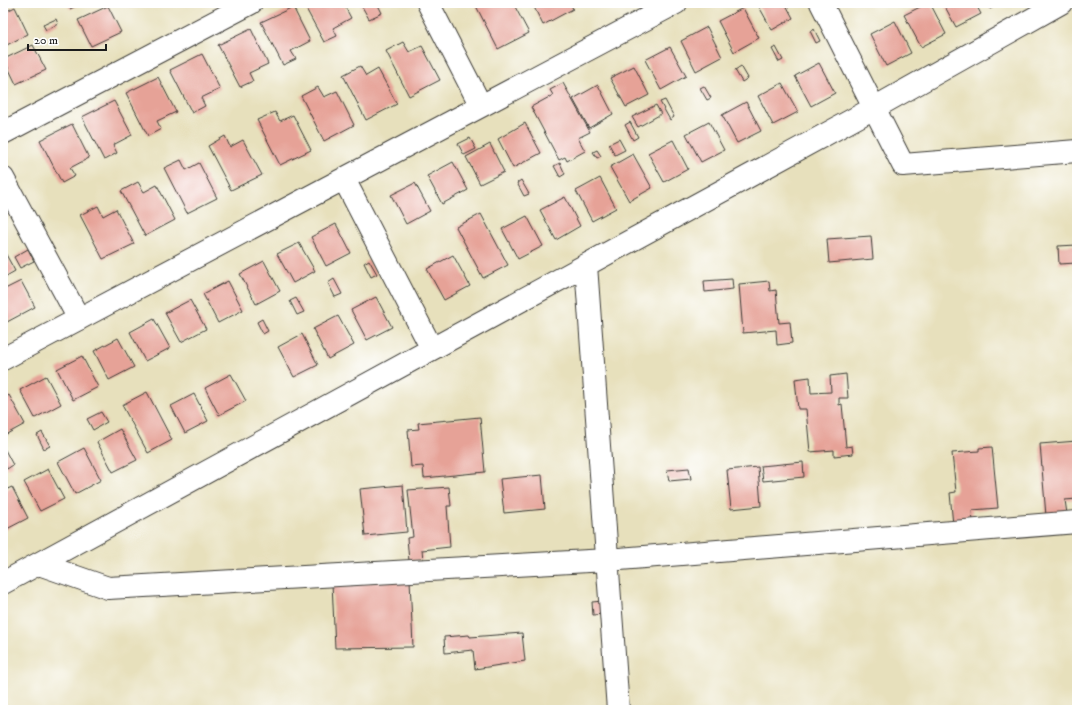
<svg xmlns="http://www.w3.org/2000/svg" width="1080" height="713" font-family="'IM FELL DW Pica',serif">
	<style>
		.building { fill: #e6a297 }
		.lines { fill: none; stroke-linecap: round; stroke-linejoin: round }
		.minor-casing { stroke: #3a3934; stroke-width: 24 }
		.minor { stroke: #fff; stroke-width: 22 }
	</style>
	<rect width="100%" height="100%" fill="#fff"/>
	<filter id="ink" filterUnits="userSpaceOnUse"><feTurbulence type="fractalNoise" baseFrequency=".025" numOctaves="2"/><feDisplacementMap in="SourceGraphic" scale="8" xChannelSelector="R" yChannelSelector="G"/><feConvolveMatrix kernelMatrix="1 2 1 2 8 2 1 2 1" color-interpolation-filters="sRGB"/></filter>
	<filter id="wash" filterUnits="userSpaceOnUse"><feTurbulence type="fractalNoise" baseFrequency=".012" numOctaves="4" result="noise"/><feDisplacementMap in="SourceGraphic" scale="16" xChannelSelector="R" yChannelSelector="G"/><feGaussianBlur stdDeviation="0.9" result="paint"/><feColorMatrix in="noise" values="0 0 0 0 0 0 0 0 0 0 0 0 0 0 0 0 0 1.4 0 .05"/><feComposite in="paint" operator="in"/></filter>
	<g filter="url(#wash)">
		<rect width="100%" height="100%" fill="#e7e0bc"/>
		<g id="blocks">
			<path class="building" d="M67,3H82L70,9Z
				M303,3H343L351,18L333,28L337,36L324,42Z
				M360,3H382L378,5L382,13L369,19Z
				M478,3H497L498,5L502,3H513L529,33L498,49L475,4Z
				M532,3H570L573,9L543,25Z
				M757,3H785L793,18L772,30Z
				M928,3H930L946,34L921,47L904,15Z
				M943,3H975L981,14L956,27Z
				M987,3H1001L990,9Z
				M108,6L121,32L91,46L78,20Z
				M15,7L28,34L3,47V13Z
				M293,7L310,41L291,51L296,59L283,65L261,22Z
				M743,8L759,38L734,52L718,21Z
				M56,19L58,24L46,30L43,25Z
				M895,21L911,53L886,66L870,34Z
				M707,27L722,57L696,71L681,41Z
				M251,29L268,64L249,73L253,81L240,87L218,45Z
				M814,29L820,41L816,43L810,31Z
				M403,42L409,52L422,46L440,80L409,96L386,51Z
				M33,45L46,70L16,84L4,59Z
				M670,47L686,76L661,90L645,60Z
				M776,47L783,60L779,62L772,49Z
				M202,54L220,89L201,98L205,106L192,113L170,70Z
				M819,63L835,93L811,106L795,76Z
				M360,66L366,76L378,69L397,104L366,120L343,75Z
				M634,66L649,95L626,107L610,78Z
				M741,66L748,78L742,82L735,70Z
				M158,77L176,112L157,121L161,129L148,136L126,93Z
				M563,83L590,132L578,138L585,151L567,161L565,157L559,160L531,107L553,95L550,90Z
				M782,83L798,112L773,125L758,96Z
				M598,85L613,114L589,128L573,99Z
				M704,86L711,98L707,100L700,88Z
				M318,87L324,97L337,91L354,125L324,141L301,96Z
				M665,100L674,117L670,120L660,102Z
				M114,101L132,135L113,145L117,153L104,160L82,117Z
				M746,102L761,131L737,143L722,115Z
				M656,105L661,114L638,127L632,117Z
				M275,112L280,121L293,115L311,150L280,165L257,120Z
				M630,122L638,137L633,140L625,125Z
				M709,122L724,150L701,162L686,134Z
				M525,123L541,153L513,168L498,139Z
				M72,124L89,158L70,168L75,176L62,183L40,140Z
				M225,136L230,147L243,140L262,175L231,190L208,146Z
				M470,138L476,149L464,155L458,144Z
				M619,139L625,150L615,155L609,144Z
				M673,140L688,169L664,182L648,153Z
				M490,144L504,172L480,184L466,157Z
				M597,150L601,156L597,158L593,152Z
				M633,154L652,188L629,201L610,167Z
				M181,160L186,170L199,163L217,198L187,213L164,168Z
				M453,162L468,190L442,204L427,176Z
				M560,163L565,174L560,177L554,166Z
				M600,178L616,208L592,221L576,191Z
				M521,180L529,194L524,196L517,183Z
				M138,182L144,192L157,185L175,220L145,236L121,191Z
				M415,183L430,211L406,224L391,195Z
				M565,197L580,226L556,240L540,210Z
				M98,206L103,216L116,209L134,244L103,259L80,215Z
				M481,214L508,265L483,278L456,227Z
				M527,216L543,246L518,259L502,229Z
				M336,224L351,253L326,266L311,237Z
				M871,236L873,259L829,263L827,239Z
				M299,243L315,271L293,283L277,254Z
				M1077,245V263L1059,264L1058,246Z
				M3,249L15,271L3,278Z
				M28,249L34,261L20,268L14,257Z
				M453,255L470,286L444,300L427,269Z
				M369,260L377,274L371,277L364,263Z
				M264,261L280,291L256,304L240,274Z
				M334,279L342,294L335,297L328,283Z
				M732,279L733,289L705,292L704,281Z
				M21,281L35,307L7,322L3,316V290Z
				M228,281L243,310L218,323L203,294Z
				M769,281L770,291L776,290L779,323L790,322L792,343L777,345L776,330L743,333L739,284Z
				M376,297L392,327L367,340L351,310Z
				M296,298L304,312L297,315L290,301Z
				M190,300L206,329L181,342L165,313Z
				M338,316L354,345L328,359L313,329Z
				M154,319L170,348L145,361L130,332Z
				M262,319L268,331L263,334L257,322Z
				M302,334L318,365L294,377L278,347Z
				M118,338L134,367L109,380L94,351Z
				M82,356L98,387L73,400L57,369Z
				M231,374L246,401L219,415L205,388Z
				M846,374L848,398H839V405L842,404L846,447L852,446L853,454L834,456V450L810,452L806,409H798L795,379L810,377L811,393L831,392L830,376Z
				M46,376L61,404L35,418L20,390Z
				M147,392L172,440L148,453L122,405Z
				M194,394L208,421L185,433L171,406Z
				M9,395L25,424L3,436V399Z
				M101,412L107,422L93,430L87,419Z
				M480,417L485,472L424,478L423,466L411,467L408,430L419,429L418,423Z
				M120,429L137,460L113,472L97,442Z
				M42,432L50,446L44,449L37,435Z
				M1077,441V499L1065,500L1067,514L1046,516L1040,444Z
				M992,447L998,508L972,510L973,523L953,525L950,493L956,492L952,453L979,451V448Z
				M84,448L101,480L75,494L58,462Z
				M5,450L13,465L7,469L3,460V451Z
				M803,462L804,477L763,481L761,466Z
				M758,467L761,506L731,509L727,470Z
				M689,468L691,479L669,481L667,470Z
				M48,469L64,499L40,511L24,482Z
				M542,475L545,509L504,513L500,479Z
				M403,485L407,532L365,536L360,489Z
				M12,487L28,518L3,531V491Z
				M449,487L451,506H447L450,547L422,550L423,560L409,561L407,538L413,537L408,490Z
				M410,580L413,647L335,648L332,583Z
				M603,601L604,614L593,615L592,602Z
				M522,633L525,661L475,669L473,650L445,653L444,637L469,635L470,637Z"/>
		</g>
	</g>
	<g filter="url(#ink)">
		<use href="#blocks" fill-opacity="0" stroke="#3a3934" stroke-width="1"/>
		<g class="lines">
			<defs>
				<path id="minor" d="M428,3L481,106
					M821,3L903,165L1077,151
					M3,133L251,3
					M3,178L79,319
					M344,179L432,349
					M586,265L618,710
					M3,359L676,3
					M39,564L108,588L607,560L1077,522
					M3,583L874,108L1061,3"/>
			</defs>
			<use href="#minor" class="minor-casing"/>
			<use href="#minor" class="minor"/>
		</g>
	</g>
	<rect width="1080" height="713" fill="none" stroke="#fff" stroke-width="16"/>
	<path d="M28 44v6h78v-6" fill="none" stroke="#1c1c1c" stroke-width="2"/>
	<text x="34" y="44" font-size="12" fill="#1c1c1c" stroke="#ffffff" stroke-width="3" paint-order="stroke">20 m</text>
</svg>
